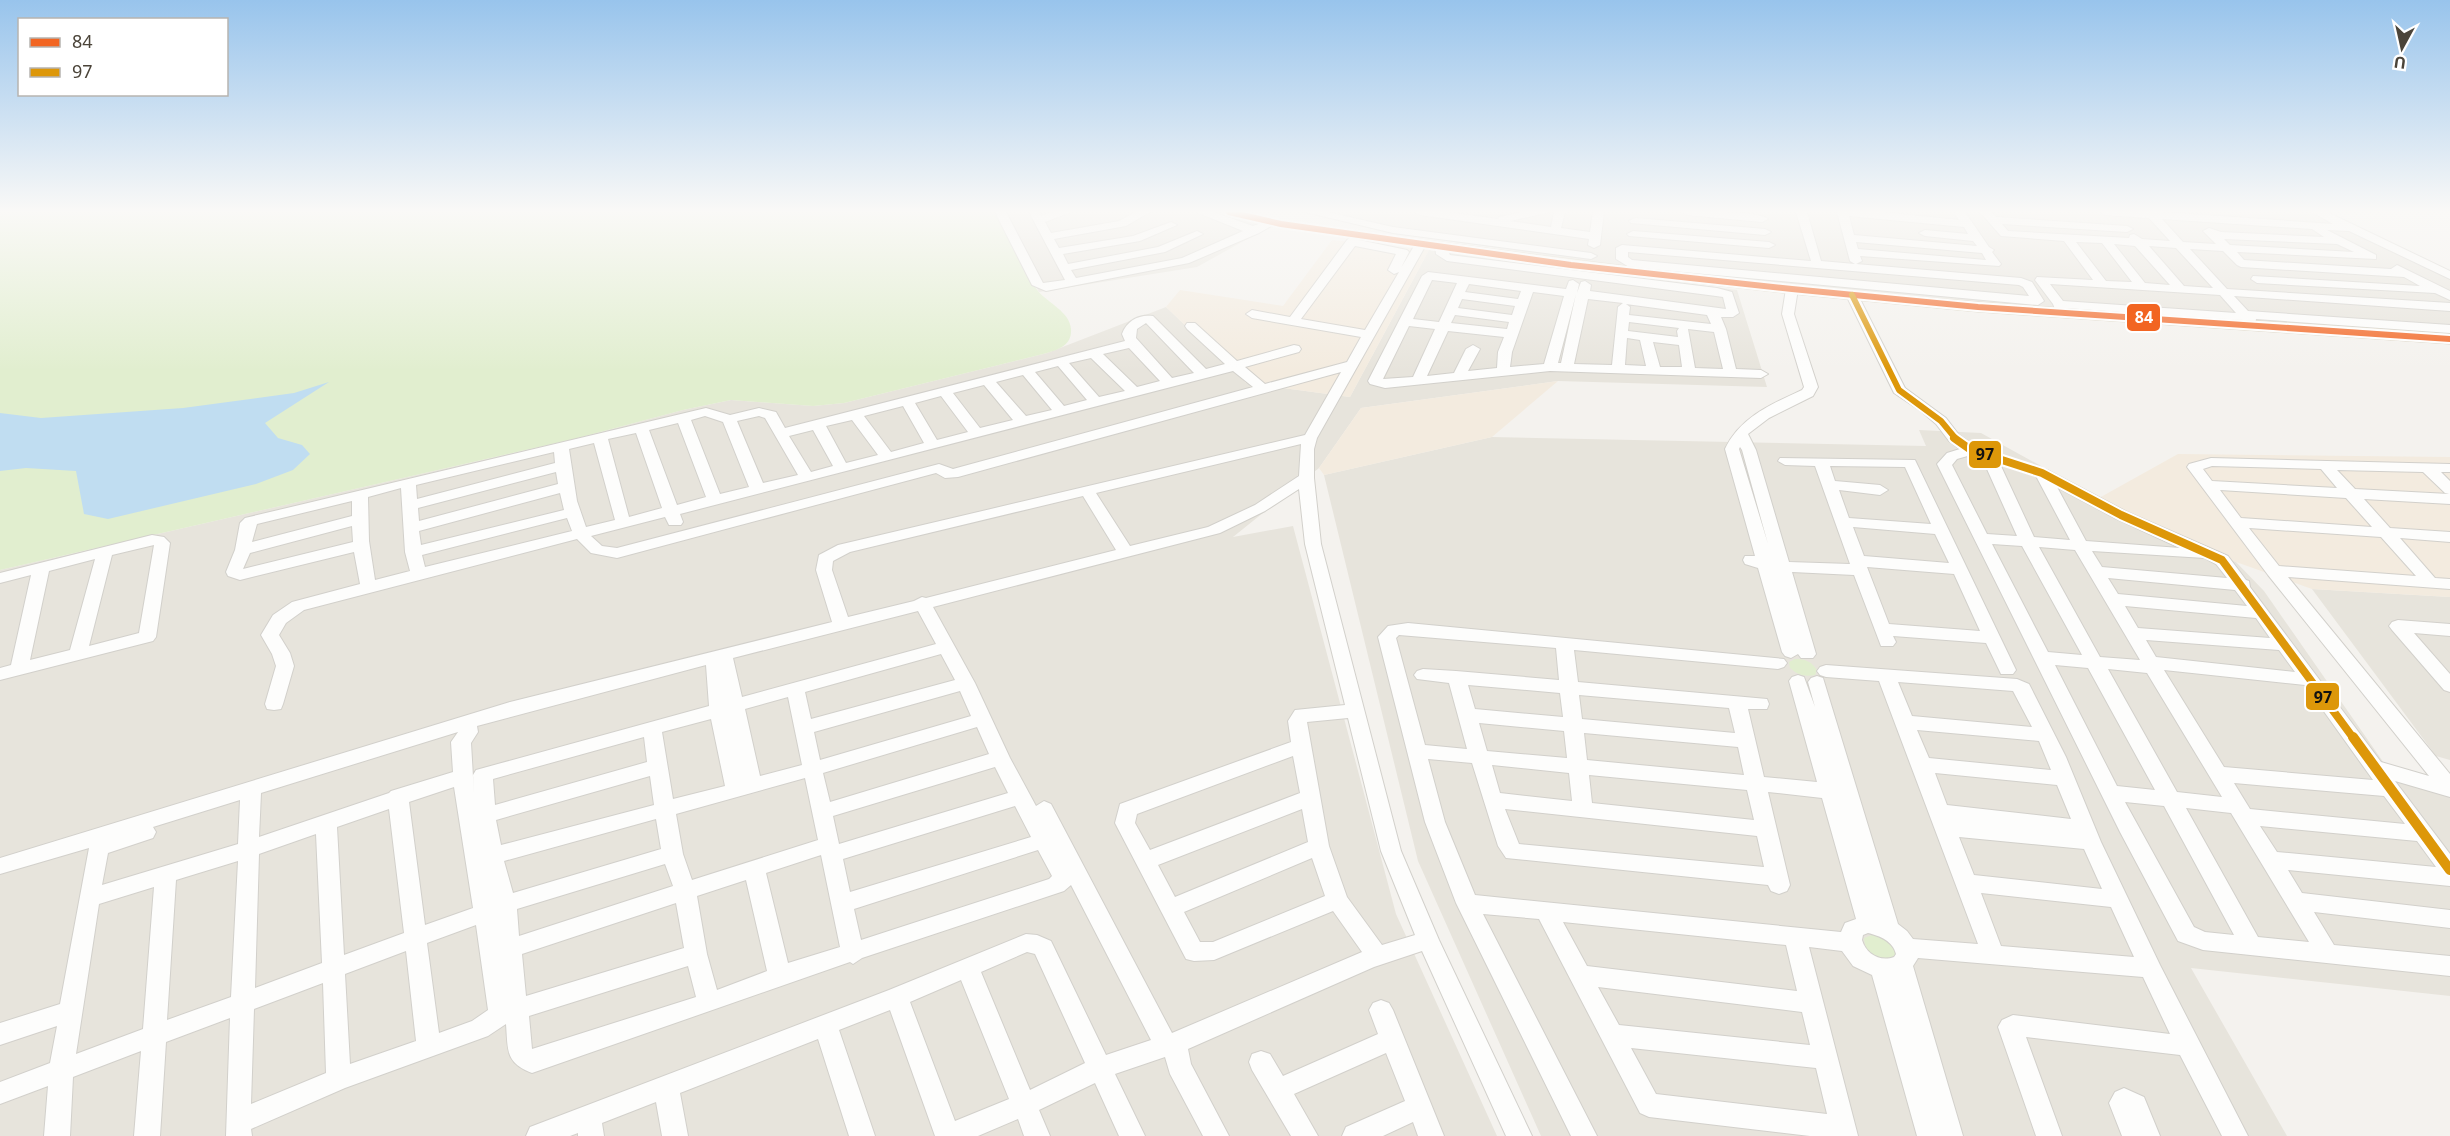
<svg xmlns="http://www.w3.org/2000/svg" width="2450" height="1136" font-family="'Noto Sans',sans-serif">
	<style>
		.residential { fill: #e7e4dc }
		.commercial { fill: #f3ebdf }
		.green { fill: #e1eecf }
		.water { fill: #c0ddf1 }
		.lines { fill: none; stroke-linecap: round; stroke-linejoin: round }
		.minor-casing { stroke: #d2d0cb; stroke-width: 2 }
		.major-casing { stroke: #d6cebb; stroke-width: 1 }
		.minor { fill: #fdfdfc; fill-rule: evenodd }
		.major { fill: #f2efe6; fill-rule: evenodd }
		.bus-1-casing { stroke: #fff; stroke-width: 10 }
		.bus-2-far2-casing { stroke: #fff; stroke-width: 10 }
		.bus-2-far1-casing { stroke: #fff; stroke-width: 12 }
		.bus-2-casing { stroke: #fff; stroke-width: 14 }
		.bus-1 { stroke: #f26522; stroke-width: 6 }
		.bus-2-far2 { stroke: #dd9709; stroke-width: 6 }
		.bus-2-far1 { stroke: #dd9709; stroke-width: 8 }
		.bus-2 { stroke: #dd9709; stroke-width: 10 }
		.line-badge { stroke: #fff; stroke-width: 2 }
		.badge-label { font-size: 16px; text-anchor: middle; font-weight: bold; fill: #fff }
		.pale-badge-label { font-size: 16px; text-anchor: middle; font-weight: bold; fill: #111 }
	</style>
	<rect width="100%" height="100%" fill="#f4f2ee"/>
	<path class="residential" d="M996,212H1215L1269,227L1197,267L1039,292Z
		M1299,212H2327L2450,271V336L2050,309L1824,288L1613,265L1420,237Z
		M1429,250L1737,290L1767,387L1558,381L1361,408L1319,468L1233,537L1293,526L1396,914L1497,1136H0V570L574,439L683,410L731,400L813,406L844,403L1047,353L1166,307L1246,383L1350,397Z
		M1919,430L1981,433L2099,498L2236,562L2264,591L2393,776L2450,791V996L2191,968L2287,1136H1541L1418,861L1324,475L1492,437L1926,446Z
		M2312,589L2450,597V760L2436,756Z"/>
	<path class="commercial" d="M1332,240L1429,250L1350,397L1246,383L1166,307L1180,290L1283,306Z
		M1558,381L1492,437L1324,475L1319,468L1361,408Z
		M2178,454L2450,457V597L2312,589L2236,562L2099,498Z"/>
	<path class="green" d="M0,212H996C1009,238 1021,268 1038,291C1048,303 1070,312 1071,329C1072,345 1060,349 1047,353L844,403L813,406L731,400L683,410L574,439L0,570Z
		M1795,659C1805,659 1811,661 1817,670L1815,675C1804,677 1798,675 1790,668L1789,662Z
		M1877,933L1901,946L1895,962C1880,958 1865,957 1864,938Z"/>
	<path class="water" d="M329,382L265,423L278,438L302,445L310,454L293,470L256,484L108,519L84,514L76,471L26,468L0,471V413L41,418L183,408L294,393Z"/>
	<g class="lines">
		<defs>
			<path id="minor" d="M995,212H1006L1043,283L1065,280L1029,212H1040L1041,216L1053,212H1071L1045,222L1051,233L1119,221L1136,212H1150L1126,226L1054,239L1059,248L1133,236L1171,222L1177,225L1140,241L1063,254L1068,264L1158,247L1197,231L1203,234L1165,252L1071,270L1076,278L1182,258L1243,231L1196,212H1213L1253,226L1272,219L1278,222L1259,233L1189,263L1046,291L1032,285Z
				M1305,212H1327L1393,227L1591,253L1597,256L1591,259L1393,233Z
				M1415,212H1447L1498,219L1499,217L1523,212H1551L1510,221L1551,227L1554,212H1565L1561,228L1590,232L1593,212H1604L1600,245L1594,248L1588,245L1589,239L1420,215Z
				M1682,212C1699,212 1756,210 1768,219L1762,222L1687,215Z
				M1796,212H1807L1821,261L1855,264L1850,261L1837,212H1881L1959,220L1954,212H1965L1989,247L1994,250L1992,252L2001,264L1999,266L1860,256L1862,261L1856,264L2021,278L2032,282L2044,301L2038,305L1629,267L1616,259V248L1622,245L1811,261ZM1849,216L1964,227L1968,234L1925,230L1919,233L1925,236L1973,241L1977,246L1854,235ZM1856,242L1982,253L1986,260L1858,249ZM1628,252L2019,285L2023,287L2029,296L1632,260L1628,257Z
				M1980,212H1991L1996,217L2127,226L2133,229L2127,232L2002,224L2008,231L2129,238L2130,235L2134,234L2142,239L2170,241L2149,218L2105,215L2100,212H2162L2333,224L2312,212H2327L2450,271V279L2349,231L2327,230L2376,255V259L2237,252L2244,260L2391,269L2397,265L2450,291V300L2435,293L2257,283L2251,279L2253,276L2420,286L2404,277L2241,267L2237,265L2223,251L2190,249L2227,289L2450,303V311L2234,296L2248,311L2450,325V333L2256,319L2255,325L2251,326L2244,321L2066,308L2065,314H2057L2053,304L2035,280L2037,277L2093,280L2064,241L2001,236ZM2162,219L2312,229L2324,237L2221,232L2209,228L2203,231L2216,244L2183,242ZM2224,239L2337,244L2354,252L2230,245ZM2076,242L2102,243L2132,282L2106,281ZM2114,244L2135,246L2170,285L2145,283ZM2149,246L2176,248L2213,288L2184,286ZM2050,284L2220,295L2236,313L2063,301Z
				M1635,218L1765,229L1771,232L1765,235L1631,223L1629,221Z
				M1633,231L1769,242L1775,245L1769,248L1629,236L1627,234Z
				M1357,232L1363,235L1359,240L1407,250L1409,252L1401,268L1417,241L1421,240L1427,243L1317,438L1314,449V478L1321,544L1401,851L1439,940L1532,1136H1506L1422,951L1374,967L1188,1049L1191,1064L1229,1136H1203L1170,1074L1165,1057L1115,1074L1145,1136H1119L1095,1083L1039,1110L1050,1136H1024L1018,1119L978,1136H935L890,1010L839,1030L875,1136H849L818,1039L680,1093L688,1136H662L656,1102L602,1123L604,1136H578V1133L570,1136H526L530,1127L889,990L1026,934L1037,935L1051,941L1106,1055L1151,1040L1071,885L1064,891L862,958L853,964L850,962L532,1073C505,1063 508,1050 506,1024L488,1036L345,1088L251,1129L252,1136H226L230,1018L166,1042L160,1136H134L141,1051L73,1077L70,1136H44L48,1086L0,1104V1082L50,1063L57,1026L0,1045V1023L60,1004L89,848L0,874V858L510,702L832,622L816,570L819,555L838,545L1305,435L1341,372L958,477L945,478L936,473L617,558L591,553L577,539L304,610L286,623L279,635L290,653L294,666L283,704L281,709L274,710L267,709L265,704L276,666L272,654L261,635L273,615L292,602L360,584L354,552L240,580L228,576L226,572L235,550L240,523L245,518L706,408L730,415L759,408L776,412L785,428L1125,341L1122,334C1127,320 1140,314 1153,316L1206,369L1225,364L1187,329L1185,326L1187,323H1195L1237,361L1294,345L1299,346L1301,349L1299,352L1245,367L1265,384L1347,362L1361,337L1252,318L1246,314L1252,310L1290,317L1347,240ZM1355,246L1396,254L1388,270L1394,274L1399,272L1365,330L1301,319ZM1146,323L1194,373L1172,378L1136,338L1137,329ZM1129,348L1160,381L1137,387L1103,354ZM1091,358L1125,391L1099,397L1069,363ZM1058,366L1087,400L1064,406L1035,372ZM1233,371L1253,387L953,469L939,464L617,548L602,546L591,536L665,517L669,525H681L683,522L680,514ZM1023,375L1052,410L1026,416L996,382ZM984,385L1013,420L980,428L953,393ZM941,396L968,432L937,440L915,403ZM903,406L924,443L891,452L864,416ZM705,416L723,422L749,487L720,494L691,420ZM759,416L765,418L798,475L763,483L737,421ZM852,420L878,455L846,463L826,426ZM678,423L706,497L677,505L649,430ZM813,430L833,466L811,472L789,436ZM636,433L662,508L629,517L608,439ZM594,443L615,520L586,527L577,501L569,449ZM1301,444L1299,476L1255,505L1208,527L1130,546L1096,493ZM554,452L555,463L417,499L416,485ZM556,472L558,484L419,521L418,508ZM401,488L405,552L410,571L375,580L369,541L368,497ZM1299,489L1305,544L1345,705L1295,710L1288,721L1291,742L1120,804L1115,823L1186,959L1194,961L1214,960L1333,911L1362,952L1172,1033L1051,804L1044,801L1036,806L1010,758L975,683L933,607L1220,533L1265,511ZM560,493L564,510L421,545L419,531ZM1083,496L1116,550L926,598L922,597L914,601L848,617L832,570L833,561L850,552ZM352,501V516L252,542L257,524ZM567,518L572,531L425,567L422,555ZM352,526L353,542L243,569L250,553ZM918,611L936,644L742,697L733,658ZM941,654L955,680L811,719L805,692ZM706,665L709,706L476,770L473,775L474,794L471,743L478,732L477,726ZM960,691L971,716L820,760L814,732ZM788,697L802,765L760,776L745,709ZM1348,718L1381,851L1415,935L1382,945L1347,897L1329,846L1307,722ZM711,719L725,786L673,799L662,732ZM977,727L989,754L830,802L823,773ZM458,732L451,742L453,772L391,791L389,793L259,837L261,793ZM644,737L647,762L495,805L493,779ZM1293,756L1300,793L1150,850L1135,823L1137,814ZM995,767L1008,793L839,844L833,816ZM650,776L654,805L501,845L496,820ZM805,778L818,840L692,880L683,854L676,814ZM454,787L473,908L425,925L409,802ZM240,800L238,844L102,885L108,853L153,838L156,832L153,827ZM1015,806L1031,837L850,892L843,859ZM389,809L404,933L344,955L337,827ZM1302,809L1308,842L1175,897L1158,865ZM656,819L661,849L513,893L504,861ZM316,834L322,963L255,988L259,854ZM1038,850L1052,876L1049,879L861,940L854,909ZM821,855L840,947L788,963L766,873ZM1312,858L1325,896L1213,942H1200L1184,912ZM238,861L231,997L167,1020L176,880ZM665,864L673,886L519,936L517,909ZM746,880L767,971L717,990L707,954L697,896ZM154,887L143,1029L76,1054L99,904ZM676,903L684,948L526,996L522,954ZM476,925L488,1010L472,1021L439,1033L427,943ZM406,951L416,1041L350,1064L345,974ZM1027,952L1035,954L1085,1063L1030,1090L981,972ZM688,966L696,997L532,1049L529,1016ZM961,980L1009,1099L955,1121L910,1002ZM323,983L326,1073L251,1104L254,1009Z
				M1441,243L1445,244L1450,255L1717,288L1732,292L1739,313L1733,317H1721L1726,329L1736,369L1761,370L1768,374L1761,378L1550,371L1385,388L1370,384L1368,381L1422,276L1428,272L1566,289L1569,281L1573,280L1579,284L1577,293L1581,282L1585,281L1591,285L1590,291L1726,309L1723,297L1716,296L1447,261L1436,254L1435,246ZM1432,280L1457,283L1439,322L1413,319ZM1469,284L1521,291L1518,299L1465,292ZM1533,292L1564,296L1544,364L1510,367L1512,352ZM1576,294L1561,363H1558ZM1462,299L1515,306L1512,315L1458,308ZM1588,299L1623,303L1618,307L1612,365L1574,364ZM1626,304L1707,315L1711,324L1629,315L1630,307ZM1455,315L1509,322L1507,329L1451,323ZM1629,322L1679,328L1677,331L1678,337L1628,331ZM1409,326L1435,329L1413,377L1383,379ZM1688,329L1714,332L1723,369L1695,368ZM1448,331L1504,337L1498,352L1497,368L1468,371L1480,349L1473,345L1466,349L1454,373L1427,376ZM1627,338L1640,340L1646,366L1625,365ZM1653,342L1679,345L1682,367H1660Z
				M1792,285L1798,289L1794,314L1818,387L1813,396L1769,418L1748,434L1756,450L1789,562L1850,564L1815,466L1785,465L1778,461L1780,458L1915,460L2016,670L2013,674H2001L1986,643L1893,636L1896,642L1893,646H1881L1854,575L1792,572L1816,654L1813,658H1801L1798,654L1791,658L1785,656L1782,652L1758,568L1745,564L1743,560L1745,556H1755L1725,449C1740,417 1772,404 1802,390L1804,387L1782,314L1786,289ZM1740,447L1742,450L1768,544L1739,449ZM1830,466L1905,467L1931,524L1849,518L1839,490L1880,495L1888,490L1880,485L1835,481ZM1853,527L1935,534L1949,563L1864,556ZM1867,567L1954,574L1980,631L1889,624Z
				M1852,291L1858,295L1905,388L1946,418L1959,435L1976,447L2047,470L2127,512L2228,556L2246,580L2249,581L2250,587L2381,762L2429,776L2268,575L2187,467L2189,464L2211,458L2450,464V472H2441L2450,481V504L2364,499L2390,528L2450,532V542L2400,538L2435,578L2450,579V589L2288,577L2450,774V797L2395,781L2450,854V886L2288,870L2302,893L2450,910V928L2314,912L2334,945L2450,956V976L2203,950L2178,941L2120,832L1937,464L1947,453L1960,449L1949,441L1936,424L1921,411L1894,393L1846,295ZM1971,455L1982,458L2017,536L1987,534L1952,465L1957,459ZM2000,464L2036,476L2070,540L2034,537ZM2212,466L2321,469L2337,488L2212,481L2203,469ZM2337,470L2423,472L2445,493L2449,494L2355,489ZM2057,487L2115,518L2180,548L2086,541ZM2220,490L2346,498L2372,527L2241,518ZM2249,528L2381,537L2416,576L2279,566ZM1992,544L2022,546L2082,655L2048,652ZM2039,547L2075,550L2140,660L2100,657ZM2092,551L2205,558L2216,564L2227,578L2102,567ZM2108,578L2235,590L2247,606L2118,594ZM2125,606L2256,618L2270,638L2138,628ZM2146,640L2279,650L2295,672L2156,657ZM2055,665L2088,668L2155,790L2117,786ZM2108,669L2147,673L2222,797L2177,792ZM2164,670L2305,685L2373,780L2224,767ZM2234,783L2384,796L2405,824L2250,809ZM2125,802L2164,806L2234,935L2205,932L2194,927ZM2186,808L2231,813L2309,942L2258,937ZM2260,826L2417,841L2436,867L2277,852Z
				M152,535L164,537L170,543L156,637L153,641L0,680V668L11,665L31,575L0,583V573ZM154,545L139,633L89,646L112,555ZM95,559L70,650L30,660L49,571Z
				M2398,620L2450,624V636L2414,633L2450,674V692L2444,690L2392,630L2389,626L2392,622Z
				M1408,623L1784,659L1787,663L1784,667L1778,669L1574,650L1578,682L1767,699L1769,704L1767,709H1748L1764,777L1817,782L1789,681L1792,677L1798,675L1804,677L1815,707L1808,682L1811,678L1817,676L1823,678L1898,924L1907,931L1913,939L1978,944L1879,681L1826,677L1820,675L1817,671L1820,667L1826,665L2017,679L2029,684L2066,757L2101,842L2160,965L2248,1136H2222L2180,1055L2026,1037L2062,1136H2036L1998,1027L2002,1020L2013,1015L2170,1034L2143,977L1918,958L1913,966L1963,1136H1917L1872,975L1853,966L1842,951L1809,947L1858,1136H1810L1649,1117L1640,1113L1539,919L1483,914L1597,1136H1571L1456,903L1425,822L1378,637L1388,626ZM1399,635L1556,648L1559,680L1456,671L1423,669L1417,671L1414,675L1417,679L1449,683L1467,749L1425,745L1396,638ZM1898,682L2013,691L2032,727L1912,716ZM1468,685L1560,693L1563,717L1475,709ZM1579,695L1729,708L1735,733L1582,719ZM1479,723L1564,731L1567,758L1487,751ZM1917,730L2039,741L2051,770L1929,758ZM1584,733L1738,747L1744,775L1587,760ZM1428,759L1472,763L1498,846L1506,858L1768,885L1771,891L1779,894L1787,891L1790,885L1768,792L1822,798L1856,919L1845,923L1841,932L1475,895L1445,822ZM1492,765L1569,773L1572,801L1500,793ZM1935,773L2057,785L2071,819L1947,805ZM1589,775L1747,790L1754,820L1592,803ZM1505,809L1757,836L1764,867L1519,844ZM1959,837L2084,849L2102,889L1974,875ZM1981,893L2111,907L2134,957L2001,946ZM1563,922L1786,945L1797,991L1587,966ZM1868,933C1880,936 1893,941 1896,954L1894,957C1880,962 1866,954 1862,940L1863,935ZM1598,987L1802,1012L1810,1045L1619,1025ZM1631,1048L1816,1068L1827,1114L1656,1094Z
				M1381,1000L1389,1003L1393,1010L1444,1136H1418L1413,1122L1383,1136H1342L1346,1127L1405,1101L1386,1053L1294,1094L1318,1136H1291L1252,1070L1249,1062L1252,1054L1261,1051L1270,1054L1283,1076L1378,1034L1369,1010L1373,1003Z
				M2124,1088L2144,1097L2160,1136H2122L2109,1103L2115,1092Z"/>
			<path id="major" d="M1222,212H1249L1281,220C1513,252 1745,284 1979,302C2136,314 2293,322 2450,334V344L1978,312L1792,294L1571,269L1281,228L1224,215Z"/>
		</defs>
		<use href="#minor" class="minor-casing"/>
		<use href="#major" class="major-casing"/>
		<use href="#minor" class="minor"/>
		<use href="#major" class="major"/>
		<defs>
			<path id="bus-1" d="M1229,212L1281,224L1571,265L1792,289L1978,307L2450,339"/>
			<path id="bus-2-far2" d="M1852,295L1899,390L1941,421L1956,439"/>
			<path id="bus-2-far1" d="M1954,438L1971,450L2042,473L2121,515L2222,560L2354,739"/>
			<path id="bus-2" d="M2353,737L2450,870"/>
		</defs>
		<use href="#bus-1" class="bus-1-casing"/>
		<use href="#bus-2-far2" class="bus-2-far2-casing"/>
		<use href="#bus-2-far1" class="bus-2-far1-casing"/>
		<use href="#bus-2" class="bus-2-casing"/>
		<use href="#bus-1" class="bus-1"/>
		<use href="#bus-2-far2" class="bus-2-far2"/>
		<use href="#bus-2-far1" class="bus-2-far1"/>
		<use href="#bus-2" class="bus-2"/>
	</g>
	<linearGradient id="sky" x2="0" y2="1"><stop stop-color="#98c4ec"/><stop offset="0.57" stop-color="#faf9f7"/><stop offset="1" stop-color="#faf9f7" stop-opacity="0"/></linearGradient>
	<rect width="2450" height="371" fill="url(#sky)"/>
	<g class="line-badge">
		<rect x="2126" y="303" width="35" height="29" rx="6" fill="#f26522"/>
		<rect x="1968" y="440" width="34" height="29" rx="6" fill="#dd9709"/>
		<rect x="2305" y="682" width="35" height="29" rx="6" fill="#dd9709"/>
	</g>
	<g class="badge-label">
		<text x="2144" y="323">84</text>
	</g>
	<g class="pale-badge-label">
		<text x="1985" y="460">97</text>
		<text x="2323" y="703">97</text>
	</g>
	<rect x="18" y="18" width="210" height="78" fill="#ffffff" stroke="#b7b4b0" stroke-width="1.5"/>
	<rect x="30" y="38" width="30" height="9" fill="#f26522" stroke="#b7b4b0" stroke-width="1.5"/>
	<text x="72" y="48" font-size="18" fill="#4b4439">84</text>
	<rect x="30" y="68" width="30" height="9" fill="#dd9709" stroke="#b7b4b0" stroke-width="1.5"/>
	<text x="72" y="78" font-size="18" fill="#4b4439">97</text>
	<g transform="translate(2402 48) rotate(188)" stroke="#ffffff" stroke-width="4.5" paint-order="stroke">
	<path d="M0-4.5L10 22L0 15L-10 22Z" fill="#4b4439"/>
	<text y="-9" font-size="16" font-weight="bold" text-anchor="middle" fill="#4b4439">U</text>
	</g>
</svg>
